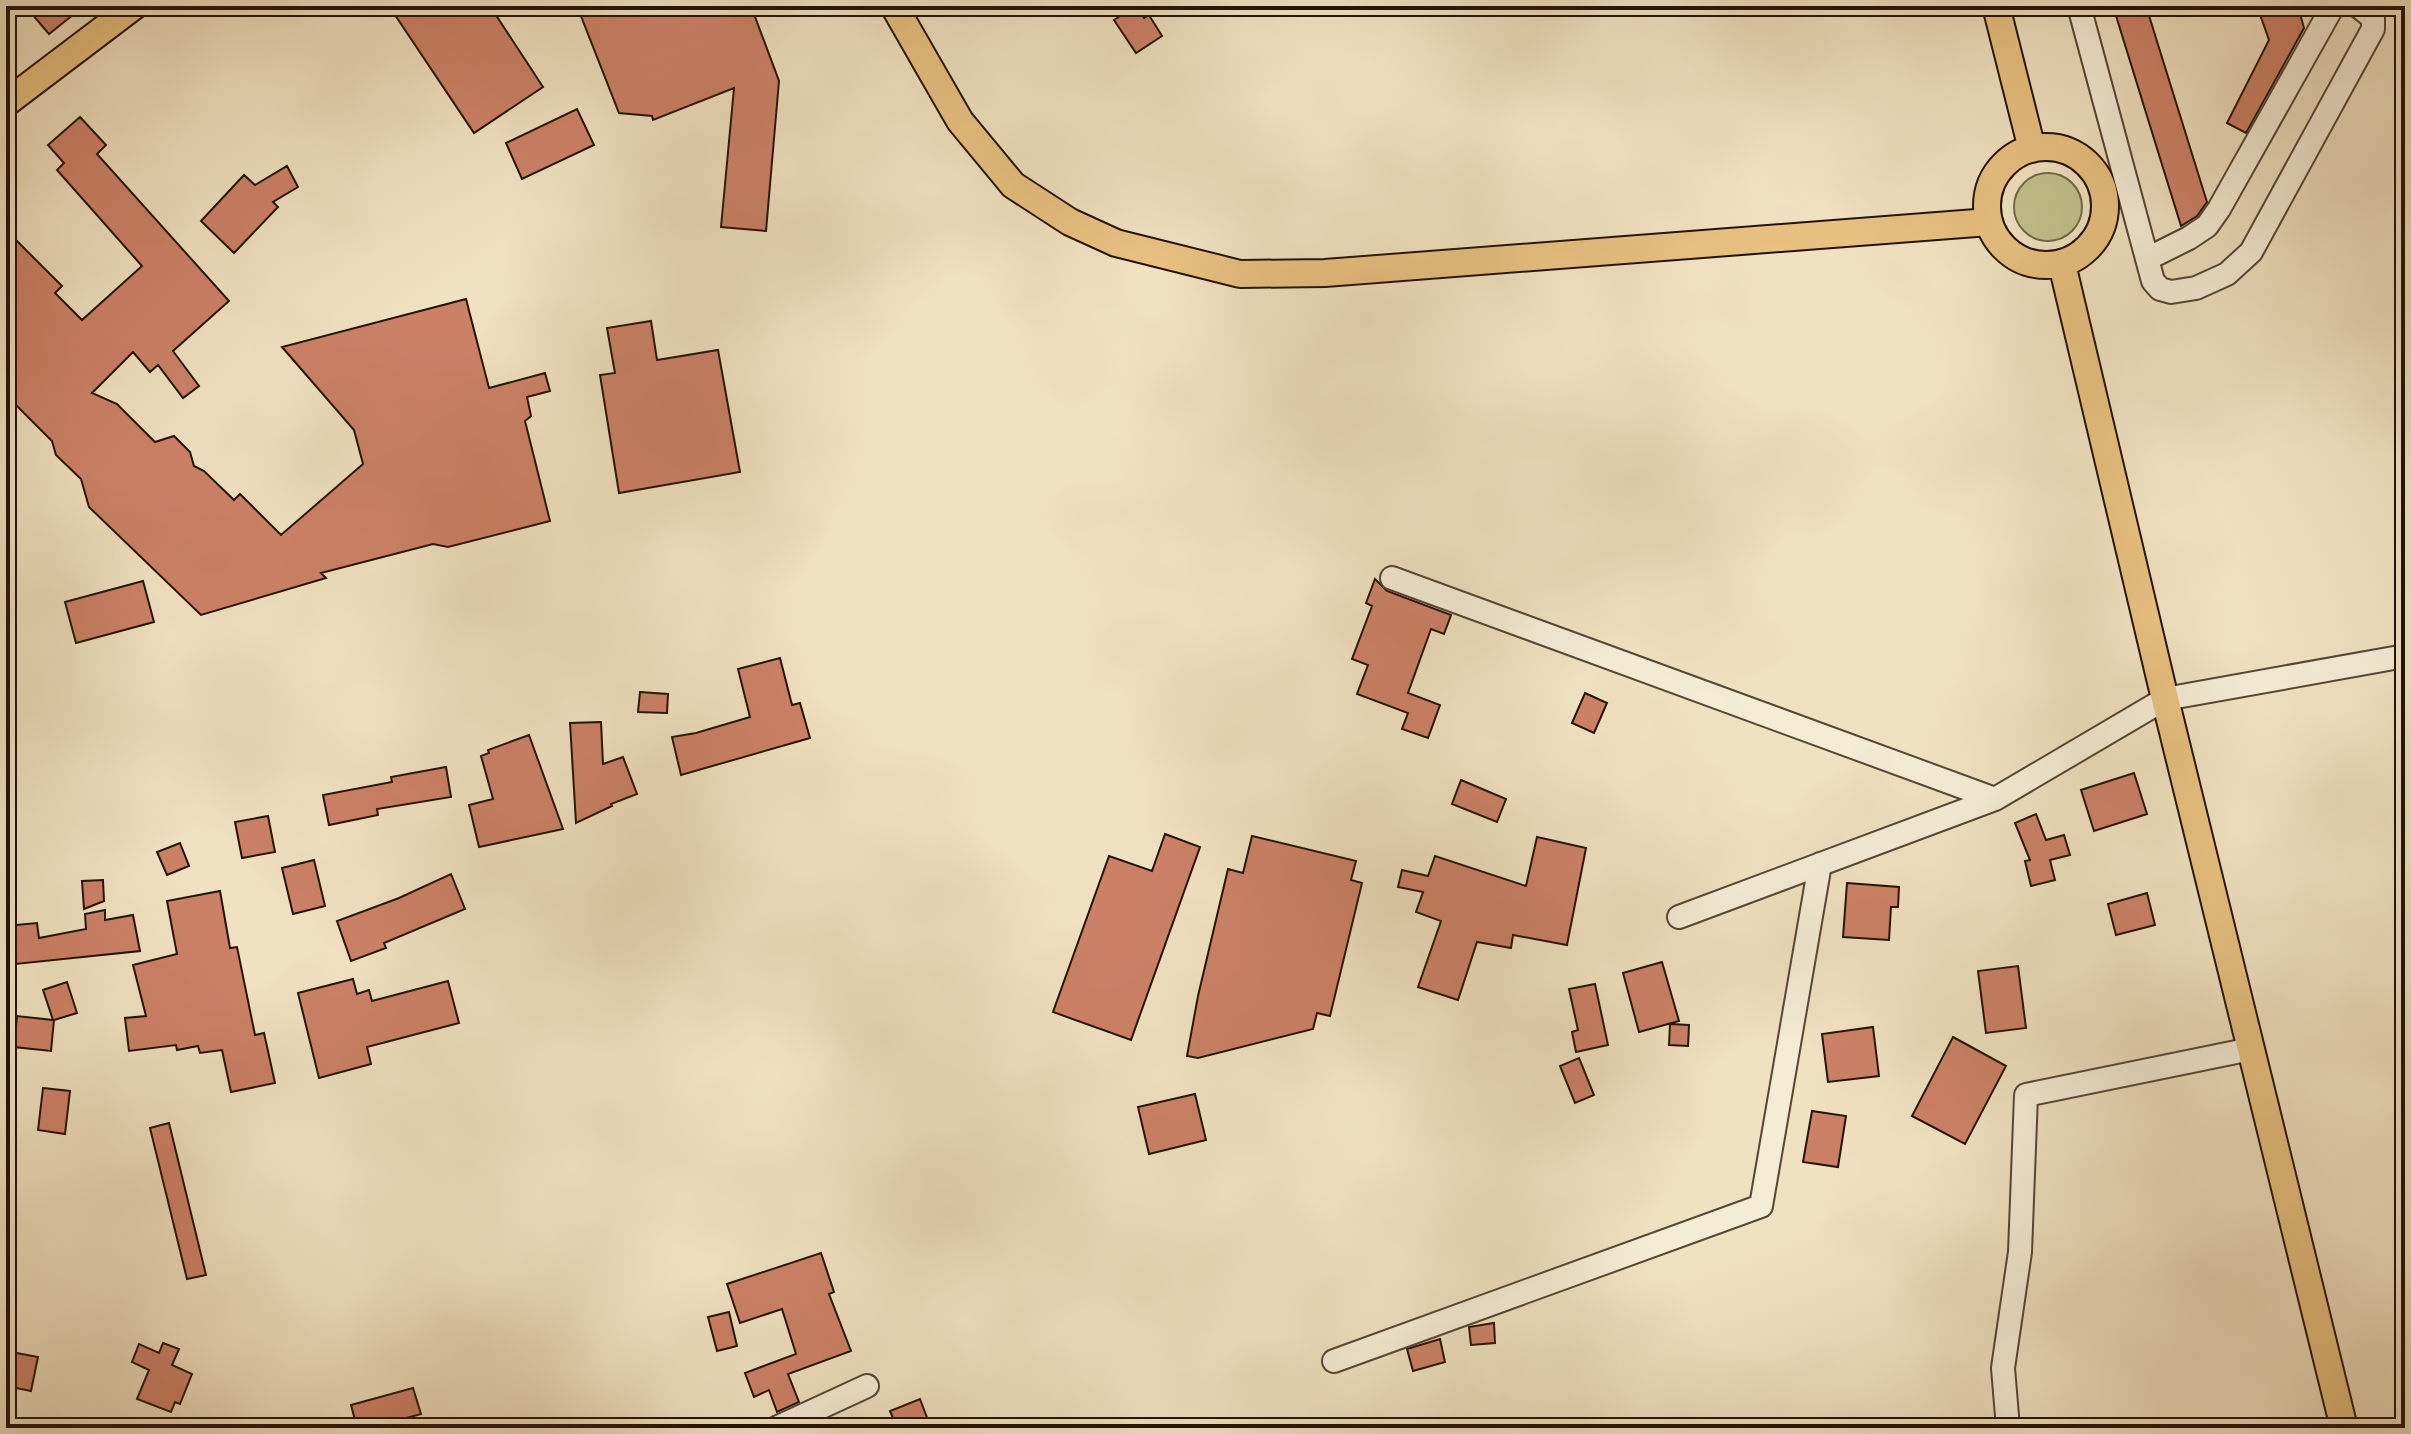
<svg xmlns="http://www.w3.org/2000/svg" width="2411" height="1434" font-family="'IM FELL English',serif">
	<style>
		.green { fill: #c2c18d; stroke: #726a4a; stroke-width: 2 }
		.building { fill: #cc8167; stroke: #231207; stroke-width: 2 }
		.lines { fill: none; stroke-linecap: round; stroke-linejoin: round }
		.minor-casing { stroke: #564635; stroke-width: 26 }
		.major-casing { stroke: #231207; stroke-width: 30 }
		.minor { stroke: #f5ecd6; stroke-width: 22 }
		.major { stroke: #e8c080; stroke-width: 26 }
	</style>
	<rect width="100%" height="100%" fill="#f0e1c0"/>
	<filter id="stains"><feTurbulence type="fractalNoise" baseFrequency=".0025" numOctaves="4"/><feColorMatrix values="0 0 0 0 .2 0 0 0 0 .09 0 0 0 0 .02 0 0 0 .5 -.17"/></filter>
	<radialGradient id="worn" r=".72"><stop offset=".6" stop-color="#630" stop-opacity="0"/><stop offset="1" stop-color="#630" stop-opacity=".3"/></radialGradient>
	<path class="green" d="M2014 207a34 34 0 1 1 68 0a34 34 0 1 1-68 0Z"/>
	<path class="building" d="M41,6H84L49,34L32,14Z
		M389,6H490L543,87L474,133Z
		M577,6H751L779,81L766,231L721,227L734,88L653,120L652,116L619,113Z
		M1136,6L1144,18L1149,15L1162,36L1136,53L1114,20Z
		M2113,6H2146L2207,202L2197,216L2181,226Z
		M2257,6H2298L2304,28L2246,133L2227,123L2269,40Z
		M577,109L594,145L522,179L506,143Z
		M80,117L106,145L97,154L229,301L173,351L199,386L183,398L158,365L150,372L133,352L92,393L117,404L155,442L174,436L190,452L194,466L204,471L234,500L240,494L281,535L363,464L354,430L282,347L466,299L489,388L545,373L550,391L527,397L531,416L525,421L550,521L448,547L433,544L321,573L326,578L201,615L89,507L81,479L56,455L52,441L6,395V230L62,286L55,293L82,320L142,266L57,170L64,163L48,145Z
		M287,166L298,187L273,202L278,207L234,253L201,221L244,175L255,185Z
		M651,321L657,360L718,350L740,472L619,493L600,375L615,373L607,328Z
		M1375,579L1387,591L1451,615L1444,634L1431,629L1408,693L1440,705L1428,738L1402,729L1408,713L1357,694L1368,665L1352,659L1372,606L1366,603Z
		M143,581L154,622L76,643L65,602Z
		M780,658L792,705L800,703L810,738L681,775L672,737L696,733L750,717L738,669Z
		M640,692L668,694L667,713L638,712Z
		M1585,693L1607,703L1594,733L1572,723Z
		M601,722L603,764L623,757L637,794L611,804L612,806L576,823L570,723Z
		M529,735L563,829L479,847L469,805L493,799L481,756L489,753L488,750Z
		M446,767L451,797L377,809L378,815L329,825L323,795L392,782L391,777Z
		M2134,773L2147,814L2094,831L2081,790Z
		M1461,780L1506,799L1497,822L1452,804Z
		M2036,814L2046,840L2064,835L2070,855L2050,860L2055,880L2031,886L2025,861L2030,860L2015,823Z
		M268,816L275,852L242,858L235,822Z
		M1165,834L1200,847L1131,1040L1053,1012L1109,856L1152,871Z
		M1252,836L1356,861L1351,880L1362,883L1330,1016L1317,1013L1313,1029L1198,1058L1187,1056L1198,996L1228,869L1243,873Z
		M1537,837L1586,848L1567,945L1513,935L1511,948L1477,942L1458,1000L1418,987L1441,921L1416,912L1423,892L1398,887L1402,870L1428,876L1435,856L1526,886Z
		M180,843L189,866L167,875L157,852Z
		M314,860L325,906L293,914L282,868Z
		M451,874L465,909L384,943L386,948L351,961L337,921L399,898Z
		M103,880L104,901L84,909L82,881Z
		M1847,883L1899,887L1898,907H1891L1889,940L1843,937Z
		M220,891L230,948L237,947L255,1035L264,1033L275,1083L231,1092L222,1050L200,1053L198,1046L177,1050L176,1045L129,1051L125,1018L146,1016L133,965L177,954L167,901Z
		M2147,893L2155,925L2116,935L2108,904Z
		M105,910V920L133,915L140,951L6,965V926L37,923L39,938L86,929L85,914Z
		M1662,962L1679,1021L1639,1032L1623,973Z
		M2018,966L2026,1028L1986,1033L1978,971Z
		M353,979L357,994L369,990L372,1001L448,981L459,1023L367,1047L371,1064L319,1078L298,993Z
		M67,982L77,1013L54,1020L51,1051L14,1047L17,1016L53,1020L43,990Z
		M1595,984L1608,1045L1576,1052L1572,1032L1578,1030L1569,989Z
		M1670,1024L1689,1025L1688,1046L1669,1045Z
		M1873,1027L1879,1076L1828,1082L1822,1034Z
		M1953,1037L2006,1066L1965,1144L1912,1116Z
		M1579,1058L1594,1095L1575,1103L1560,1066Z
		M43,1088L70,1091L65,1134L38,1130Z
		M1195,1094L1206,1140L1149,1154L1138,1107Z
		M1812,1111L1846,1116L1838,1167L1803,1162Z
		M169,1123L206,1275L187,1279L150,1128Z
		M821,1253L834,1292L829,1294L851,1351L788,1374L799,1402L777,1412L769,1390L754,1397L745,1373L796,1354L782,1309L740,1323L727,1284Z
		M729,1312L737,1346L717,1351L708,1317Z
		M1494,1323L1495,1343L1471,1345L1469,1327Z
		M1440,1339L1445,1362L1413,1371L1407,1349Z
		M163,1343L179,1349L172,1365L192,1374L180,1404L175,1402L171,1412L137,1399L149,1370L132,1362L139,1344L159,1353Z
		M6,1351L38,1357L31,1391L6,1386Z
		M413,1388L421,1414L370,1428H357L351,1405Z
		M920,1399L931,1428H897L890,1411Z"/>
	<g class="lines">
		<defs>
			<path id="minor" d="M2079,6L2153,281L2160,289L2171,292L2196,288L2227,274L2251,252L2373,29V18L2358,6
				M2147,259L2189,238L2207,226L2219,209L2333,6
				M1392,578L1995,799
				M1679,917L1995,799L2165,699L2405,656
				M1334,1361L1761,1206L1820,864
				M776,1428L867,1386
				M2008,1428L2003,1368L2020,1252L2026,1095L2251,1049"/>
			<path id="major" d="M894,6L960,121L1013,185L1070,222L1116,243L1240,274L1325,273L1989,222
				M1996,6L2032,149
				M6,103L134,6
				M1987 206a59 59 0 1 1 118 0a59 59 0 1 1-118 0Z
				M2062,264L2165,699L2344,1428"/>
		</defs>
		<use href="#minor" class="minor-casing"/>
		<use href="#major" class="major-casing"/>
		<use href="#minor" class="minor"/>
		<use href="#major" class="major"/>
	</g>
	<rect width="2411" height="1434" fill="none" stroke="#f0e1c0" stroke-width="32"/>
	<rect x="8" y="8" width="2395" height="1418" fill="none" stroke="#231207" stroke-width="4"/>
	<rect x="16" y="16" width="2379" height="1402" fill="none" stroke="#231207" stroke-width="2"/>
	<rect width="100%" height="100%" filter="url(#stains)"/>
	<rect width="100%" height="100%" fill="url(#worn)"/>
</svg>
